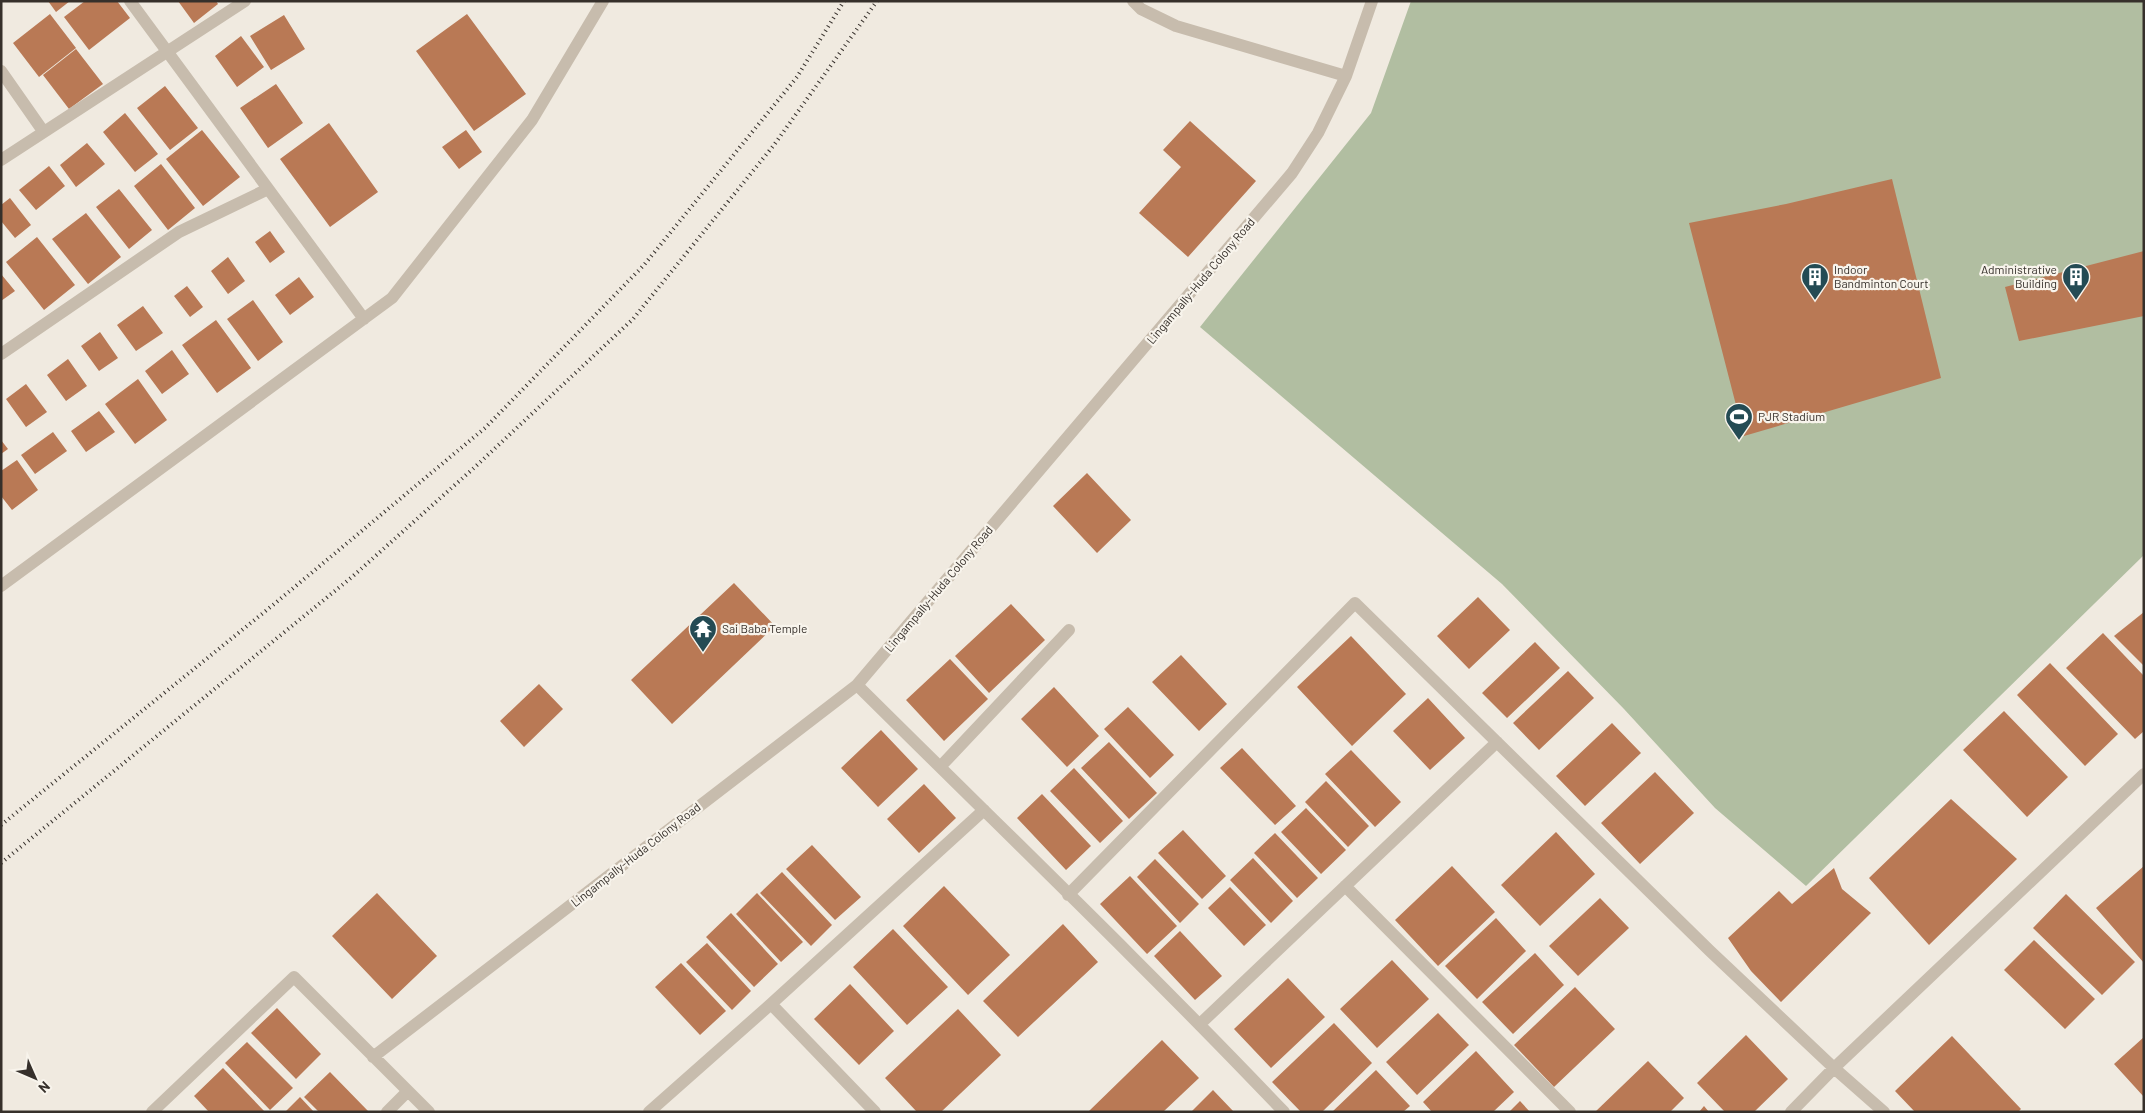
<svg xmlns="http://www.w3.org/2000/svg" width="2145" height="1113" font-family="Barlow,sans-serif">
	<style>
		.green { fill: #b1bea1 }
		.building { fill: #b97955 }
		.lines { fill: none; stroke-linecap: round; stroke-linejoin: round }
		.minor { stroke: #c7bcad; stroke-width: 12 }
		.rail { stroke: #36302b; stroke-width: 4; stroke-dasharray: 1 4; stroke-linecap: butt }
		.labels { text-anchor: middle; stroke-width: 4.5; stroke-linejoin: round; paint-order: stroke }
		.poi-label { font-size: 12px; fill: #36302b; stroke: #f8f4ec; text-anchor: start }
		.street-label { font-size: 12px; fill: #36302b; stroke: #f8f4ec }
	</style>
	<rect width="100%" height="100%" fill="#f0eae0"/>
	<path class="green" d="M1411,1H2144V555L1806,886L1715,808L1624,709L1502,584L1200,327L1371,113Z"/>
	<path class="building" d="M48,1H70L56,12Z
		M85,1H117L130,18L89,50L64,17Z
		M178,1H216L218,4L194,23Z
		M50,14L76,48L39,77L13,43Z
		M467,14L526,94L474,131L416,51Z
		M284,15L305,49L271,70L250,36Z
		M241,36L264,67L237,87L215,56Z
		M76,49L103,84L69,109L43,75Z
		M276,84L303,123L268,148L240,108Z
		M165,86L198,128L170,150L137,108Z
		M125,113L158,154L135,172L103,132Z
		M1190,121L1256,181L1188,257L1139,213L1181,167L1163,150Z
		M329,123L378,192L330,227L280,159Z
		M202,130L240,177L203,206L166,159Z
		M466,130L482,152L459,169L442,147Z
		M87,143L105,164L76,187L60,165Z
		M161,164L195,208L168,230L134,186Z
		M49,166L65,186L36,210L19,190Z
		M1892,179L1941,378L1744,436L1689,223L1786,204Z
		M119,189L152,230L129,249L96,207Z
		M10,198L31,225L15,238L1,221V205Z
		M86,213L121,257L88,284L52,239Z
		M270,231L285,252L270,263L255,242Z
		M37,237L75,285L44,310L6,262Z
		M2144,251V316L2019,341L2005,287Z
		M228,257L245,281L228,294L211,271Z
		M1,274L15,291L1,301Z
		M299,277L314,297L290,315L275,295Z
		M187,286L203,307L190,317L174,296Z
		M253,300L283,342L258,361L227,319Z
		M143,306L163,333L136,351L117,325Z
		M216,320L251,368L217,393L182,345Z
		M100,332L118,358L99,371L81,346Z
		M172,350L189,374L162,394L145,371Z
		M68,359L87,386L66,401L47,375Z
		M138,379L167,420L135,444L105,404Z
		M26,384L47,412L26,427L6,399Z
		M99,411L115,432L86,452L71,431Z
		M53,432L67,451L35,474L21,455Z
		M1,440L8,449L1,454Z
		M17,460L38,490L12,510L1,496V471Z
		M1087,473L1131,520L1097,553L1053,506Z
		M734,583L775,626L672,724L631,680Z
		M1478,597L1510,630L1469,669L1437,636Z
		M1011,604L1045,640L989,693L955,656Z
		M2144,612V666L2114,636Z
		M2103,633L2144,676V731L2135,739L2066,668Z
		M1351,636L1406,694L1352,746L1297,687Z
		M1535,642L1560,668L1507,718L1482,693Z
		M1181,655L1227,704L1199,731L1152,682Z
		M950,659L988,699L944,741L906,700Z
		M2050,663L2118,734L2085,766L2017,695Z
		M1568,671L1594,698L1539,750L1513,723Z
		M539,684L563,709L524,747L500,721Z
		M1054,687L1099,736L1067,767L1021,719Z
		M1428,698L1465,738L1430,770L1393,731Z
		M1128,707L1174,755L1150,778L1104,729Z
		M2004,711L2068,777L2027,817L1963,750Z
		M1612,723L1641,753L1585,806L1556,776Z
		M881,730L918,769L878,807L841,768Z
		M1109,742L1157,793L1129,819L1081,768Z
		M1242,748L1296,806L1275,825L1220,768Z
		M1351,750L1401,802L1375,827L1325,774Z
		M1074,768L1123,821L1100,843L1050,791Z
		M1655,772L1694,813L1640,864L1601,823Z
		M1326,781L1369,826L1348,847L1305,802Z
		M924,784L956,818L919,853L887,819Z
		M1042,794L1091,846L1066,870L1017,818Z
		M1951,799L2017,859L1929,945L1869,878Z
		M1306,808L1346,850L1321,874L1281,832Z
		M1183,830L1226,876L1202,899L1158,853Z
		M1556,832L1595,874L1540,926L1501,885Z
		M1275,833L1318,878L1297,898L1254,853Z
		M812,845L861,897L835,920L786,869Z
		M1253,858L1293,901L1271,923L1230,880Z
		M1155,859L1199,904L1180,923L1137,877Z
		M1452,866L1495,912L1438,966L1395,920Z
		M2144,866V963L2096,908Z
		M1834,868L1842,889L1871,913L1781,1002L1751,971L1728,938L1779,891L1792,904Z
		M782,872L832,925L811,946L760,893Z
		M1130,876L1177,926L1147,954L1100,904Z
		M944,886L1010,955L968,995L903,926Z
		M1230,887L1266,925L1244,946L1208,908Z
		M377,893L437,956L392,999L332,936Z
		M757,893L803,942L781,962L736,914Z
		M2066,894L2135,962L2102,995L2033,928Z
		M1600,898L1629,928L1578,976L1549,946Z
		M731,913L778,964L754,987L706,937Z
		M1496,918L1526,951L1477,999L1445,966Z
		M1063,924L1098,962L1018,1037L983,1001Z
		M893,929L948,987L907,1025L853,967Z
		M1180,931L1222,976L1195,1000L1154,956Z
		M2034,940L2095,999L2065,1029L2004,970Z
		M707,943L751,991L732,1010L686,962Z
		M1535,953L1564,985L1513,1034L1482,1002Z
		M1392,960L1429,999L1377,1048L1340,1009Z
		M681,963L726,1011L700,1035L655,987Z
		M1288,978L1325,1017L1271,1068L1234,1029Z
		M850,984L894,1031L859,1065L814,1019Z
		M1575,987L1615,1029L1554,1087L1514,1045Z
		M277,1008L321,1054L296,1079L251,1033Z
		M958,1009L1001,1055L941,1112H917L885,1078Z
		M1438,1013L1469,1045L1417,1095L1386,1062Z
		M1334,1023L1372,1063L1322,1112H1301L1272,1082Z
		M1746,1035L1788,1079L1754,1112H1725L1697,1083Z
		M1952,1036L2021,1109L2018,1112H1915L1895,1091Z
		M2144,1037V1097L2114,1064Z
		M1162,1040L1199,1078L1163,1112H1088Z
		M247,1042L293,1088L270,1110L225,1063Z
		M1476,1051L1514,1092L1493,1112H1432L1423,1102Z
		M1648,1061L1684,1098L1670,1112H1595Z
		M223,1068L265,1112H209L194,1096Z
		M1376,1070L1410,1106L1403,1112H1332Z
		M330,1072L368,1111L367,1112H319L304,1097Z
		M1213,1090L1234,1112H1191Z
		M300,1097L314,1112H285Z
		M1520,1101L1530,1112H1509Z
		M1704,1106L1709,1112H1699Z"/>
	<g class="lines">
		<path class="minor" d="M130,1L364,319
			M1133,1L1141,9L1176,26L1346,76
			M1,71L43,131
			M1,160L245,1
			M1,354L179,232L268,189
			M1,586L392,298L532,120L603,1
			M857,685C1000,827 1145,966 1284,1112
			M940,767L1069,630
			M1345,886L1570,1112
			M1068,895L1355,603L1710,951L1834,1068L1884,1112
			M771,1004L875,1112
			M1200,1024L1497,742
			M373,1057L857,685L1292,173L1318,133L1346,76L1372,1
			M152,1112L294,977L429,1112
			M387,1112L408,1091
			M649,1112L771,1004L984,810
			M1791,1112L1834,1068L2144,774"/>
		<path class="rail" d="M1,825L273,605L485,428L644,265L797,77L844,1
			M1,863L352,577L475,467L633,319L774,145L877,1"/>
	</g>
	<defs>
		<symbol id="building-pin" viewBox="-11 -11 22 30"><path d="M0 17L-7.5 6A9.5 9.5 0 1 1 7.5 6Z" fill="#244b54" stroke="#f8f4ec"/><path d="M-4-6H4V6H1V3H-1V6H-4ZM-2.5-4.3h1.7v1.8h-1.7ZM.8-4.3h1.7v1.8H.8ZM-2.5-1h1.7V.8h-1.7ZM.8-1h1.7V.8H.8Z" fill="#fff"/></symbol>
		<symbol id="stadium-pin" viewBox="-11 -11 22 30"><path d="M0 17L-7.5 6A9.5 9.5 0 1 1 7.5 6Z" fill="#244b54" stroke="#f8f4ec"/><path d="M0-5a6.5 5 0 1 0 0 10a6.5 5 0 1 0 0-10ZM-3.5-1.8h7v3.6h-7Z" fill="#fff"/></symbol>
		<symbol id="temple-pin" viewBox="-11 -11 22 30"><path d="M0 17L-7.5 6A9.5 9.5 0 1 1 7.5 6Z" fill="#244b54" stroke="#f8f4ec"/><path d="M0-6L5-2H3V0L6.5 2.5H4V6H1.5V3h-3V6H-4V2.5H-6.5L-3 0V-2H-5Z" fill="#fff"/></symbol>
	</defs>
	<g fill-rule="evenodd">
		<use href="#building-pin" x="1799" y="261" width="32" height="43"/>
		<use href="#building-pin" x="2060" y="261" width="32" height="43"/>
		<use href="#stadium-pin" x="1723" y="401" width="32" height="43"/>
		<use href="#temple-pin" x="687" y="613" width="32" height="43"/>
	</g>
	<g class="labels">
		<g class="poi-label">
			<text x="1834" y="274">Indoor<tspan x="1834" dy="14">Bandminton Court</tspan></text>
			<text x="2057" y="274" text-anchor="end">Administrative<tspan x="2057" dy="14">Building</tspan></text>
			<text x="1758" y="421">PJR Stadium</text>
			<text x="722" y="633">Sai Baba Temple</text>
		</g>
		<g class="street-label">
			<text transform="translate(1201 281) rotate(-50)" y="4">Lingampally-Huda Colony Road</text>
			<text transform="translate(939 589) rotate(-50)" y="4">Lingampally-Huda Colony Road</text>
			<text transform="translate(636 855) rotate(-38)" y="4">Lingampally-Huda Colony Road</text>
		</g>
	</g>
	<rect width="2145" height="1113" fill="none" stroke="#36302b" stroke-width="5"/>
	<g transform="translate(35 1078) rotate(135)" stroke="#f8f4ec" stroke-width="4" paint-order="stroke">
	<path d="M0-4L9 19L0 12L-9 19Z" fill="#36302b"/>
	<text y="-8" font-size="14" font-weight="bold" text-anchor="middle" fill="#36302b">N</text>
	</g>
</svg>
